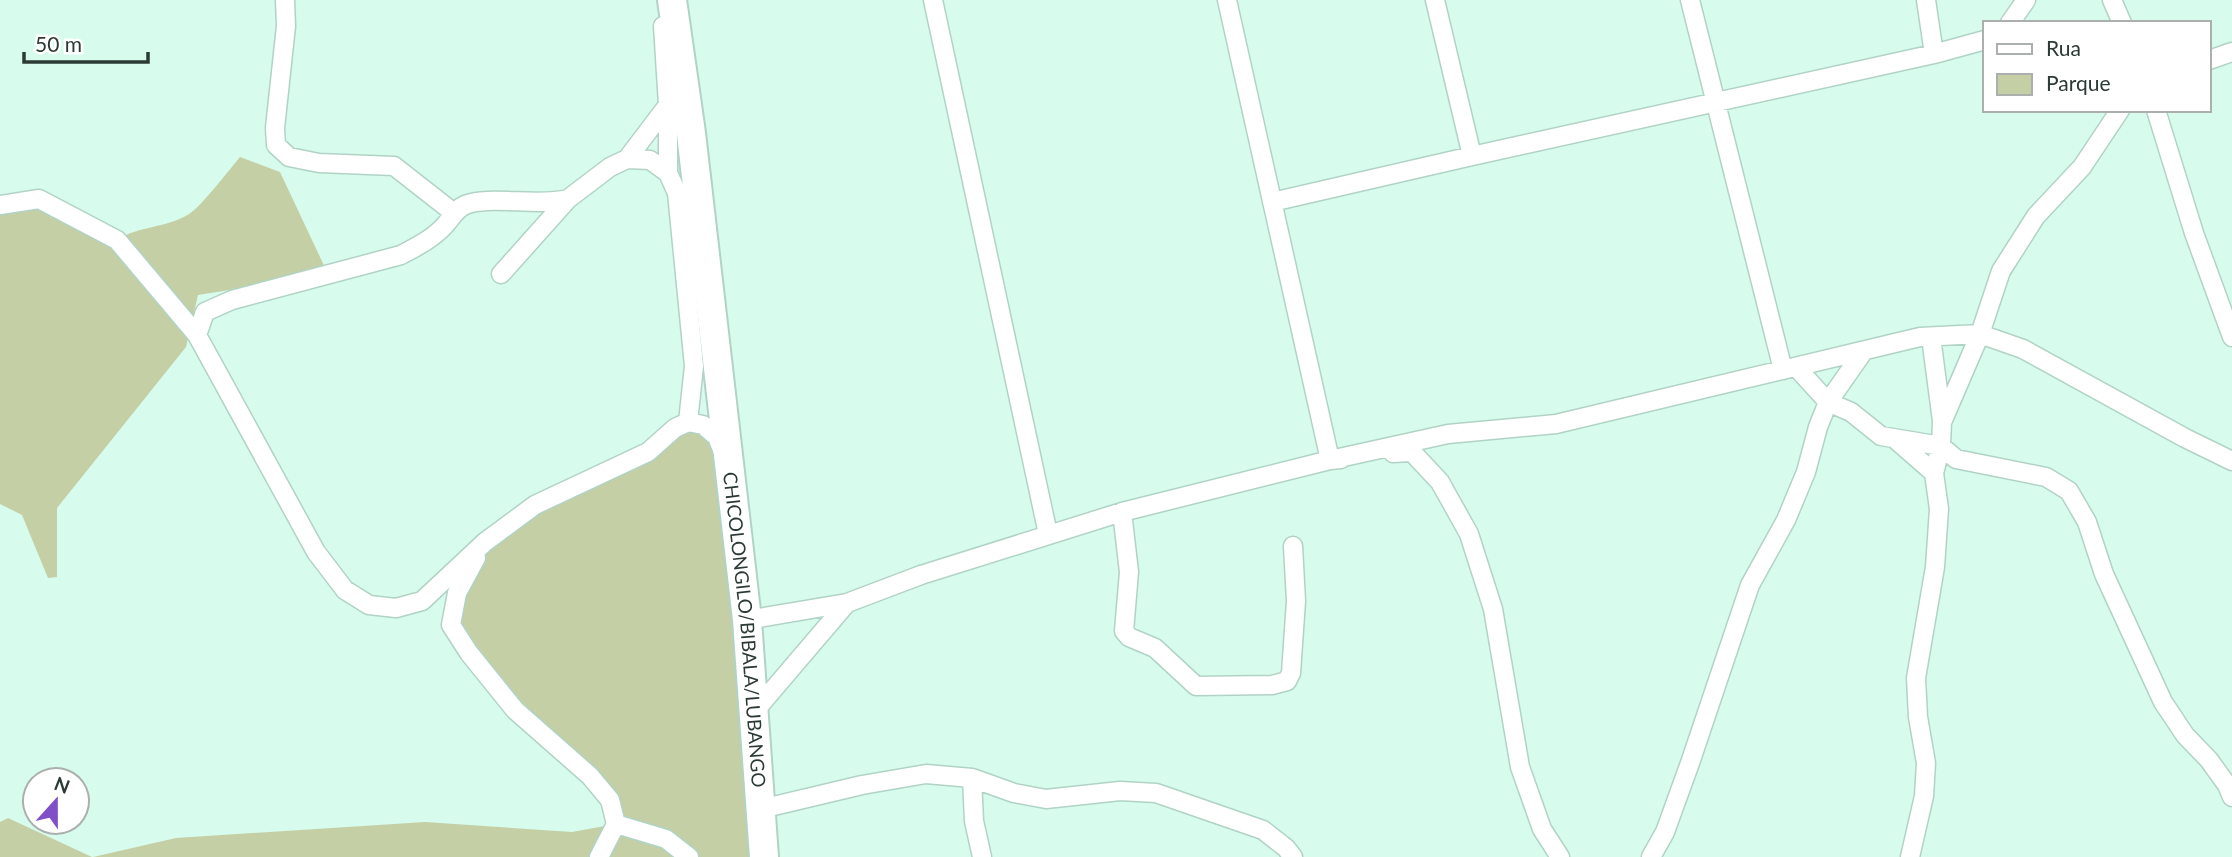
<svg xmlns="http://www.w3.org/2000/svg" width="2232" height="857" font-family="Lato,sans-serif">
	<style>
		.green { fill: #c5cfa5 }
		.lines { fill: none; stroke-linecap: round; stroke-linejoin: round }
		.minor-casing { stroke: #b1d3c6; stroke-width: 21 }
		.primary-casing { stroke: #b1d3c6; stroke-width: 32 }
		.minor { stroke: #fff; stroke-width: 18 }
		.primary { stroke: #fff; stroke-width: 28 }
		.labels { text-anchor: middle; stroke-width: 7; stroke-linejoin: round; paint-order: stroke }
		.street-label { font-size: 19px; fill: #2c3a35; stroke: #fff }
	</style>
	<rect width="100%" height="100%" fill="#d7fbed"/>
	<path class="green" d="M240,157L280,172L328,274L198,295L186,347L57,508V577L48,578L22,515L0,504V204L39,199L117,240C138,226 167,228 189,214C201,207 229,170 240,157Z
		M688,422L717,437L764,857H93L176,838L425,822L572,832L616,824L610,800L550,743L451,625L485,542Z
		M8,818L92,857H0V822Z"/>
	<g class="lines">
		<defs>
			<path id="minor" d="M285,0L286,26L275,128L276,145L289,157L319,163L394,166L454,213
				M933,0L1048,534
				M1227,0L1330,460L1341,459
				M1435,0L1472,156
				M1690,0L1783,370
				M1926,0L1934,54
				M2112,0L2122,23
				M2010,23L2026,0
				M663,26L668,105V173L677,193L694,366L688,422
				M2209,60L2232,52
				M2156,110L2194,233L2232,337
				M627,159L650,160L668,173
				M568,199C539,207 488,195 465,205C456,209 452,217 446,224C434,238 418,246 401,255L232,300L205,312L197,335L316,552L345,590L369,605L396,608L422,601L485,542L535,505L648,452L675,428L688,422L703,425L717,437L723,452
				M1272,202L1472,156L1934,54L1985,40
				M0,205L39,199L117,240L197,335
				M501,274L568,199L610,167L627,159L668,105
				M1796,367L1828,402L1851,412L1881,436L1941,446L1956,459L2046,477L2069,491L2087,522L2104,574L2163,702L2185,735L2209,760L2227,785L2232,797
				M1943,420L1980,334L2001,271L2036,216L2082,167L2120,110
				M1895,439L1934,473
				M1393,453L1412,452L1440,482L1469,534L1493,609L1520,767L1542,829L1560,857
				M1122,512L1129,572L1124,631L1129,637L1155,648L1196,686L1272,685L1287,681L1291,673L1296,601L1293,546
				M476,558L457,593L451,625L469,653L515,710L590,776L610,800L616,824L666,839L689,857
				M747,620L847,603L921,575L1122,512L1330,460L1448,434L1556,424L1920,337L1980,334L2023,349L2185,438L2232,461
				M754,712L847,603
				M972,778L974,821L982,857
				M761,809L862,785L926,774L972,778L1014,793L1046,799L1120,791L1156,793L1263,830L1286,848L1293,857
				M599,857L616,824
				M1651,857L1665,832L1690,763L1750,585L1786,520L1806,472L1818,427L1828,402L1863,352
				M1910,857L1924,796L1926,763L1918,717L1916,678L1935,567L1939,509L1934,473L1941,446L1942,421L1931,337"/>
			<g id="primary">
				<path id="s1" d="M672,0L691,133L747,620L764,857"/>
			</g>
		</defs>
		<use href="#minor" class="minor-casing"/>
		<use href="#primary" class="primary-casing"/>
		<use href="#minor" class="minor"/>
		<use href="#primary" class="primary"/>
	</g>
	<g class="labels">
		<g class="street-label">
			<text dy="7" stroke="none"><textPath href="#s1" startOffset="634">CHICOLONGILO/BIBALA/LUBANGO</textPath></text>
		</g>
	</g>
	<rect x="1983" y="21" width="228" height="91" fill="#ffffff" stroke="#abb0ae" stroke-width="2"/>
	<rect x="1997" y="44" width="35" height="10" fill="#ffffff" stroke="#abb0ae" stroke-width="2"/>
	<text x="2046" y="56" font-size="21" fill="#2c3a35">Rua</text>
	<rect x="1997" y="74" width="35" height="21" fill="#c5cfa5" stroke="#abb0ae" stroke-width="2"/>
	<text x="2046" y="91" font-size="21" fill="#2c3a35">Parque</text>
	<g transform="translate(56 801) rotate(21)"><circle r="33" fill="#ffffff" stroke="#abb0ae" stroke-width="2"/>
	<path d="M0-5L12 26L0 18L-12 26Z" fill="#814fc7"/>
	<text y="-10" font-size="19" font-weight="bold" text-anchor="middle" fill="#2c3a35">N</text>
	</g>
	<path d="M24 52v10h124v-10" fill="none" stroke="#2c3a35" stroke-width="3.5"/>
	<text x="35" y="52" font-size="21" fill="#2c3a35" stroke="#ffffff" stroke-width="5" paint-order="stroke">50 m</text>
</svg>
